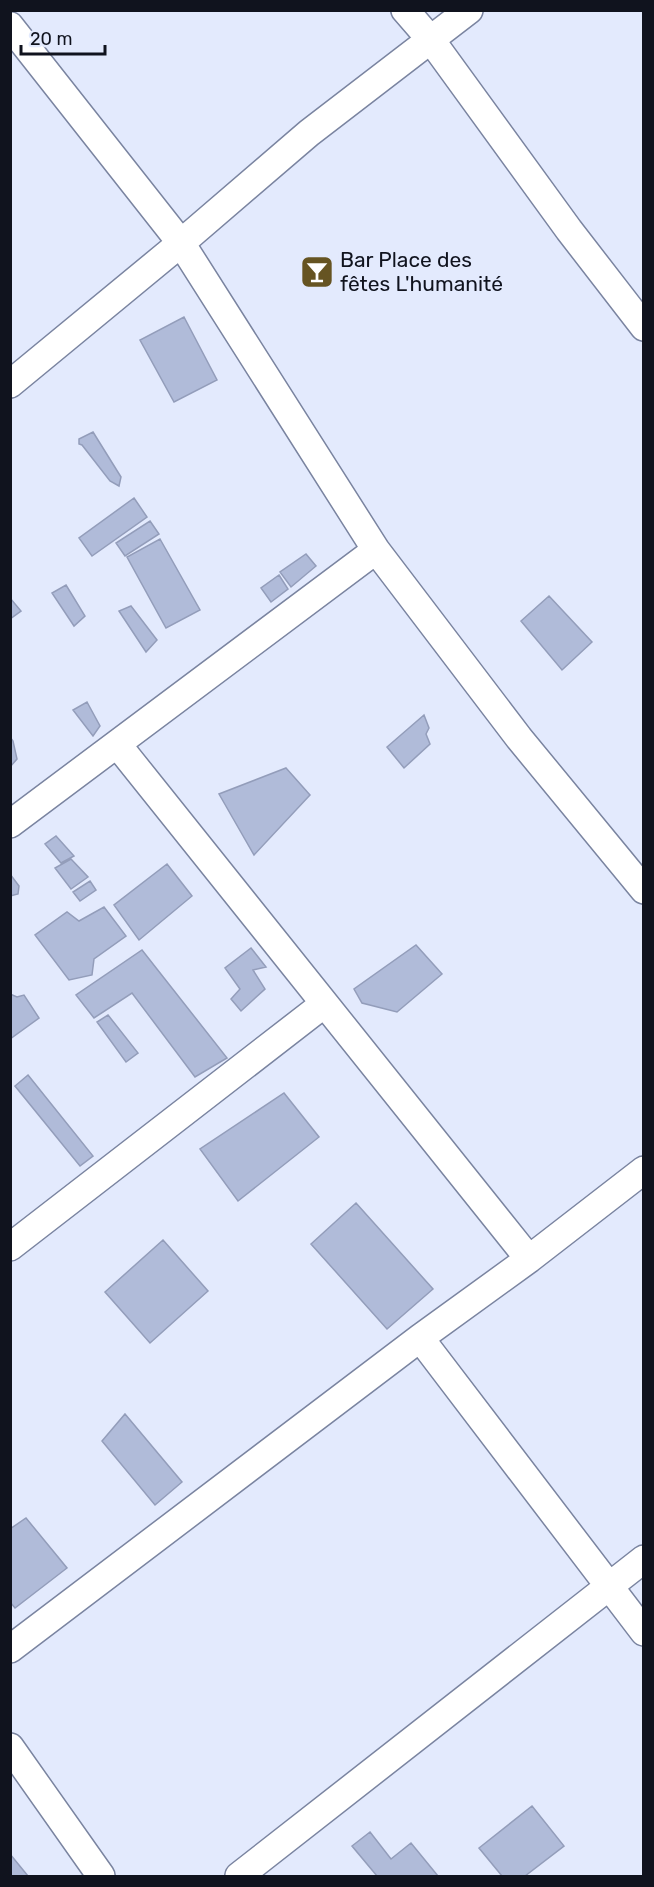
<svg xmlns="http://www.w3.org/2000/svg" width="654" height="1887" font-family="Rubik,sans-serif">
	<style>
		.building { fill: #b0bbd9; stroke: #939dba; stroke-width: 1.5 }
		.lines { fill: none; stroke-linecap: round; stroke-linejoin: round }
		.street-casing { stroke: #7a84a0; stroke-width: 30 }
		.street { stroke: #fff; stroke-width: 27 }
		.labels { text-anchor: middle; stroke-width: 6; stroke-linejoin: round; paint-order: stroke }
		.poi-label { font-size: 21px; fill: #10131e; stroke: #e3eafd; text-anchor: start }
	</style>
	<rect width="100%" height="100%" fill="#e3eafd"/>
	<path class="building" d="M184,317L217,380L174,402L140,340Z
		M93,432L121,477L119,486L110,481L82,445L79,444V439Z
		M134,498L147,517L92,556L79,538Z
		M150,521L159,534L125,556L116,543Z
		M160,539L200,610L166,628L127,557Z
		M306,554L316,566L291,587L280,572Z
		M279,575L288,589L271,602L261,588Z
		M66,585L85,616L74,626L52,593Z
		M549,596L592,642L562,670L521,621Z
		M10,598L21,611L10,619Z
		M131,606L157,640L146,652L119,611Z
		M87,702L100,726L93,736L73,710Z
		M424,715L429,728L426,734L430,744L404,768L387,747Z
		M10,737L13,741L17,759L10,767Z
		M286,768L310,795L254,855L219,794Z
		M56,836L74,856L61,863L45,844Z
		M71,859L88,877L71,889L55,868Z
		M167,864L192,896L139,940L114,905Z
		M10,874L19,886L18,894L10,896Z
		M90,881L96,890L80,901L73,892Z
		M104,907L126,936L94,959L92,975L69,980L35,935L67,912L79,921Z
		M416,945L442,974L397,1012L362,1003L354,989Z
		M251,948L266,967L253,970L265,989L241,1011L231,999L240,989L225,968Z
		M142,950L227,1058L195,1077L132,993L94,1018L76,995Z
		M10,994L17,997L24,995L39,1018L10,1039Z
		M108,1015L138,1053L126,1062L97,1022Z
		M28,1075L93,1156L80,1166L15,1086Z
		M284,1093L319,1137L238,1201L200,1149Z
		M356,1203L433,1289L387,1329L311,1244Z
		M163,1240L208,1291L150,1343L105,1292Z
		M125,1414L182,1482L155,1505L102,1441Z
		M26,1518L67,1568L15,1608L10,1602V1529Z
		M532,1806L564,1846L525,1876H502L479,1848Z
		M370,1832L391,1859L411,1843L438,1876H377L352,1846Z
		M10,1854L28,1876H10Z"/>
	<g class="lines">
		<defs>
			<path id="street" d="M405,10L431,40L569,230L644,327
				M10,26L181,243L376,550L519,738L644,890
				M10,384L181,243L309,133L469,10
				M117,744L529,1259
				M10,824L376,550
				M10,1247L324,1004
				M420,1338L644,1632
				M10,1649L420,1338L529,1259L644,1170
				M10,1747L101,1876
				M239,1876L644,1559"/>
		</defs>
		<use href="#street" class="street-casing"/>
		<use href="#street" class="street"/>
	</g>
	<defs>
		<symbol id="bar-square" viewBox="-11 -11 22 22"><rect x="-9" y="-9" width="18" height="18" rx="4" fill="#665422" stroke="#e3eafd"/><path d="M-6-5H6L.8 .8V4.5H3.5V6h-7V4.5H-.8V.8Z" fill="#fff"/></symbol>
	</defs>
	<g fill-rule="evenodd">
		<use href="#bar-square" x="298" y="253" width="38" height="38"/>
	</g>
	<g class="labels">
		<g class="poi-label">
			<text x="340" y="267">Bar Place des<tspan x="340" dy="24">fêtes L'humanité</tspan></text>
		</g>
	</g>
	<rect width="654" height="1887" fill="none" stroke="#10131e" stroke-width="24"/>
	<path d="M21 45v9h84v-9" fill="none" stroke="#10131e" stroke-width="3"/>
	<text x="30" y="45" font-size="18" fill="#10131e" stroke="#e3eafd" stroke-width="4.5" paint-order="stroke">20 m</text>
</svg>
